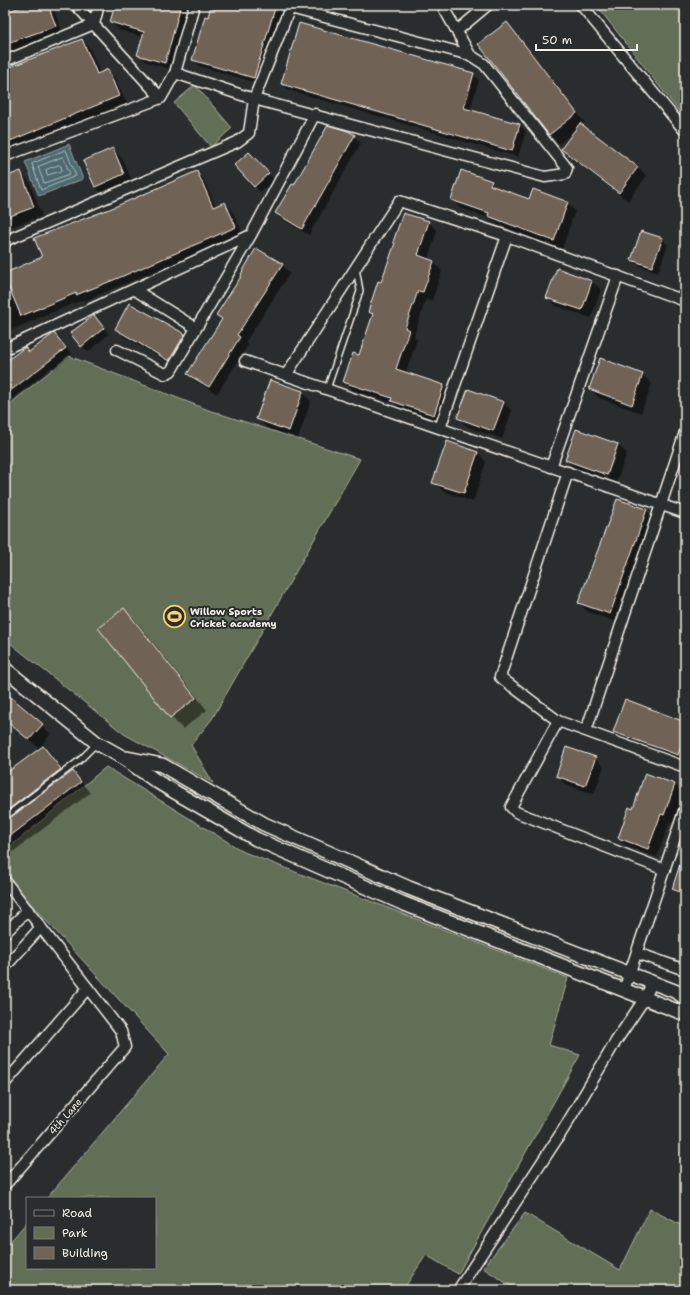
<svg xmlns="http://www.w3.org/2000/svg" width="690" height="1295" font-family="'Shantell Sans',sans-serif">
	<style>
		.green { fill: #626e54; stroke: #abb09e }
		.water { fill: #4d6a71; stroke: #90a0a1 }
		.shadow { fill: #0007; fill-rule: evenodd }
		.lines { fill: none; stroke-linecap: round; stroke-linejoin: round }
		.shore { stroke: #b1bbb8; stroke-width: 1 }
		.building { fill: #706457; stroke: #f4f1e8 }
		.service-casing { stroke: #f4f1e8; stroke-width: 8 }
		.minor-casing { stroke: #f4f1e8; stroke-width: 13 }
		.tertiary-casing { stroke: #f4f1e8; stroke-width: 16 }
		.service { stroke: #2a2d2e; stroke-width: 5 }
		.minor { stroke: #2a2d2e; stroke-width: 10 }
		.tertiary { stroke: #2a2d2e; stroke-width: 13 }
		.labels { text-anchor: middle; stroke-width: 4; stroke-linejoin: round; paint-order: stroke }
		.poi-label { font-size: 10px; font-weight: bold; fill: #f4f1e8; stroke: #2a2d2e; text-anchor: start }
		.street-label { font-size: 10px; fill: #f4f1e8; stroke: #2a2d2e }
	</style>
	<rect width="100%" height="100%" fill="#2a2d2e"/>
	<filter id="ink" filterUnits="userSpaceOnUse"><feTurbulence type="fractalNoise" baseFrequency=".025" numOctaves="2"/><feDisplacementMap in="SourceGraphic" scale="8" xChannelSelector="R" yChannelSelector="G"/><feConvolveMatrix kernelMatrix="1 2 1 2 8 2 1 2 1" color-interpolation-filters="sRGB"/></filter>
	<g filter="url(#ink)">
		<path class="green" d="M596,5H659L685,12V119Z
			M195,85L232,128L211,147L174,103Z
			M69,356L211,411L360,459L212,719L191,745L213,783L124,734L5,639V408Z
			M106,767L244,852L568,978L549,1045L580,1055L458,1274L426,1255L403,1290H5V1248L27,1222V1268H155V1198H47L169,1054L5,876V851Z
			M650,1209L685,1227V1290H517L483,1268L525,1213L620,1270Z"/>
		<path class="water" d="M69,144L83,179L39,196L25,162Z"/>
		<path class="shadow" d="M5,5H52L63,33L5,54Z
			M116,5H192L173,70L146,62L138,54L143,37L119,30L111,22Z
			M212,5H284L261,84L199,66L193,60Z
			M507,23L560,88L559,89L585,123L582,126L638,167L647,176L628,201L571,158L562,149L575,131L559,144L550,135L480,44Z
			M82,40L90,48L100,73L107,70L115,78L127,104L5,154V71ZM85,48H87L100,78L98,79Z
			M473,74L479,80L470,111L520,125L526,131L518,157L288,90L282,84Z
			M354,136L361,143L309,235L283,220L276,213L294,187Z
			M113,149L122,158L133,183L105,196L96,187L84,162Z
			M255,159L274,180L260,192L255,186Z
			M20,172L29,181L42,216L5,229V178Z
			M197,172L204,180L216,206L225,203L232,210L243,234L84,301L83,300L45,315L10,331L14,338L5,342V293L11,290L5,274L43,257L112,209Z
			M491,182L498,189L530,200L567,202L575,211L562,249L497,224L491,219L460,208L452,200Z
			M429,222L437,231L428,260L433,262L442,271L432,301L426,299L414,336L417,340L406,372L443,385L452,394L442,424L401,410L395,404L353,390L344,381L359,356L373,316L369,312L382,283L396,244L394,242Z
			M662,239L668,245L658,273L638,265L632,260Z
			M282,265L290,273L245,343L248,345L217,394L196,381L188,373L222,320L218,315Z
			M592,281L601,290L591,318L556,306L548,297Z
			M130,305L184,335L192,343L178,368L124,337L116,329Z
			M99,322L109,334L88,352L82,346Z
			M60,341L72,354L54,369L52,367L7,404L5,402V362L25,348L30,353Z
			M643,375L652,384L641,413L599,398L590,389Z
			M302,392L311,401L298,439L267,428L258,419Z
			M503,402L512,411L502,439L468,427L459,418Z
			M618,445L627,453L616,483L607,480L618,448H616L605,479L575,469L566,460Z
			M478,453L486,462L473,502L443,491L434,482Z
			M685,482V500L680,495Z
			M646,510L655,519L619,623L588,612L579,603Z
			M124,609L136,621L207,710L183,729L171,717Z
			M685,622V644L679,638Z
			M5,693L51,734L39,748L5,720Z
			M685,723V763L624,740L615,732Z
			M43,747L68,776L73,772L90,793L6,857L5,776Z
			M595,758L604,767L594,794L566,785L557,776Z
			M674,784L683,793L673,823L670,822L657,857L628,847L619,838L633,810Z
			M685,857V899L673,889Z"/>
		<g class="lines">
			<path class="shore" d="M66,150L76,176L41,190L32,164Z
				M63,157L70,174L44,183L38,167Z
				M59,165L61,166L62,171L47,175L46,170Z"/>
		</g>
		<path class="building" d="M25,5H48L56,26L5,44V13Z
			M115,5H181L165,63L137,55L144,32L110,22Z
			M211,5H276L254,78L192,60L205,16L208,17Z
			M507,22L577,113L549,135L478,44Z
			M299,23L474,73L464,108L520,124L512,151L281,84Z
			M82,39L97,74L108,69L119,96L5,143V69Z
			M580,123L638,167L619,193L561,149Z
			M328,125L348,131L355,135L302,229L275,213L292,184L294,185Z
			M113,148L124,174L95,187L83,161Z
			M249,152L269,173L254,187L234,165Z
			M461,170L492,181L490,185L529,199L533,189L568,202L554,241L488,216L489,213L451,200Z
			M21,171L34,207L5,218V177Z
			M197,171L213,207L225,202L236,227L116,279L76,295V293L21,316L5,278V273L42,257L34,238L112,208Z
			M403,213L429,221L418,255L434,261L423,292L418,291L405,328L409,330L396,369L444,385L434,415L391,401L392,398L343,382L353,353L359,355L373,314L368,312L378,281L381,282L395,243L393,242Z
			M641,231L663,238L652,267L631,260Z
			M256,248L283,264L237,335L240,337L209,387L187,374L222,319L216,315L242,275L241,274Z
			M557,268L592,281L582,310L546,298Z
			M129,303L185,334L169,361L115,329Z
			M94,315L104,328L81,347L70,333Z
			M54,333L66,348L5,395V362L25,347L29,352Z
			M600,358L643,374L632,405L589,389Z
			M270,380L303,391L289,431L256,419Z
			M468,389L504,402L493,431L457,418Z
			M576,429L618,444L607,475L565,460Z
			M447,441L478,452L464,493L432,483Z
			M617,499L647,509L610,614L578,603Z
			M124,608L196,698L170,718L98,628Z
			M5,692L43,724L29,740L5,720Z
			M625,699L685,722V734L678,755L613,732Z
			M43,746L61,769L5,812V774Z
			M566,747L596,757L585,786L556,776Z
			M73,771L81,782L5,840V821Z
			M645,773L675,784L664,815L661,814L648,849L618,838L629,807L633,809Z
			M683,855L685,856V894L672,889Z"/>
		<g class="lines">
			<defs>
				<path id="service" d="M327,389L360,291L356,268
					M5,817L80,760L96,744"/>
				<path id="minor" d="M76,5L161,98
					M442,5L470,55
					M581,5L685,131
					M458,30L488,5
					M5,61L94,24L99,5
					M175,73L254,99L545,177L565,174L567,168L484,64L470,55L290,8
					M5,156L161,98L175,73L194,5
					M5,243L7,240L237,142L249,133L254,99L291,5
					M135,290L196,328
					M5,349L251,235
					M117,350L165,374L171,371L251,235L315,114
					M245,361L685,513
					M286,375L399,201L507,236
					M440,428L507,236L685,301
					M551,467L618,276
					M568,472L500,677L558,721L685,767
					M558,721L511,807L516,812L665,870
					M586,731L685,432
					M5,881L121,1031L125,1047L5,1185
					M5,933L28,910
					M637,953L685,970
					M5,967L41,927
					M624,990L685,808
					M5,1083L88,988
					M458,1290L563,1130L616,1041L645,998L652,983"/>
				<path id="tertiary" d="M5,669L97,743L122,757L156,781L256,839L402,903L685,1014
					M127,758L162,765L264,824L409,888L677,992L685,998"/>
			</defs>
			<use href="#service" class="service-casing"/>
			<use href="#minor" class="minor-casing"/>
			<use href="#tertiary" class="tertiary-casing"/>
			<use href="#service" class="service"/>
			<use href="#minor" class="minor"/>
			<use href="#tertiary" class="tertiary"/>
		</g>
	</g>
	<defs>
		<symbol id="stadium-ring" viewBox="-11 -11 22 22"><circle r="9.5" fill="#2a2d2e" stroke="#ffd166" stroke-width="1.5"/><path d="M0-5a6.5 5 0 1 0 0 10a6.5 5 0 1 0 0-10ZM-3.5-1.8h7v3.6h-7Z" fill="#ffd166"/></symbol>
	</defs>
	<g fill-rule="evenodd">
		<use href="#stadium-ring" x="162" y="604" width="25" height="25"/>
	</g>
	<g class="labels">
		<g class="poi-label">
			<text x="190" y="615">Willow Sports<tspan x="190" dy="12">Cricket academy</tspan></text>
		</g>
		<g class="street-label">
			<text transform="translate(65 1116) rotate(-49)" y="4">4th Lane</text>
		</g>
	</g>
	<rect width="690" height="1295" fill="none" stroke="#2a2d2e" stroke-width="20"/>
	<rect x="10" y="10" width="670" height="1275" fill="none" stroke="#f4f1e8" stroke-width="1.5" filter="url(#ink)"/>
	<rect x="26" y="1197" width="130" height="72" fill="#2a2d2e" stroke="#7b7b78"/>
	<rect x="34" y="1210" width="20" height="6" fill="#2a2d2e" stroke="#7b7b78"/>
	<text x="62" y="1217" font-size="12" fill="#f4f1e8">Road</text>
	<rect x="34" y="1227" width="20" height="12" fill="#626e54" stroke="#7b7b78"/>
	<text x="62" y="1237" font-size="12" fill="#f4f1e8">Park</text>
	<rect x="34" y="1247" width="20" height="12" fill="#706457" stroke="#7b7b78"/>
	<text x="62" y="1257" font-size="12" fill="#f4f1e8">Building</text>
	<path d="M536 44v6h101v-6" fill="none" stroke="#f4f1e8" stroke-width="2"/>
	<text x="542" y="44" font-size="12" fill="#f4f1e8" stroke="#2a2d2e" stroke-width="3" paint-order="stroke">50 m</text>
</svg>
